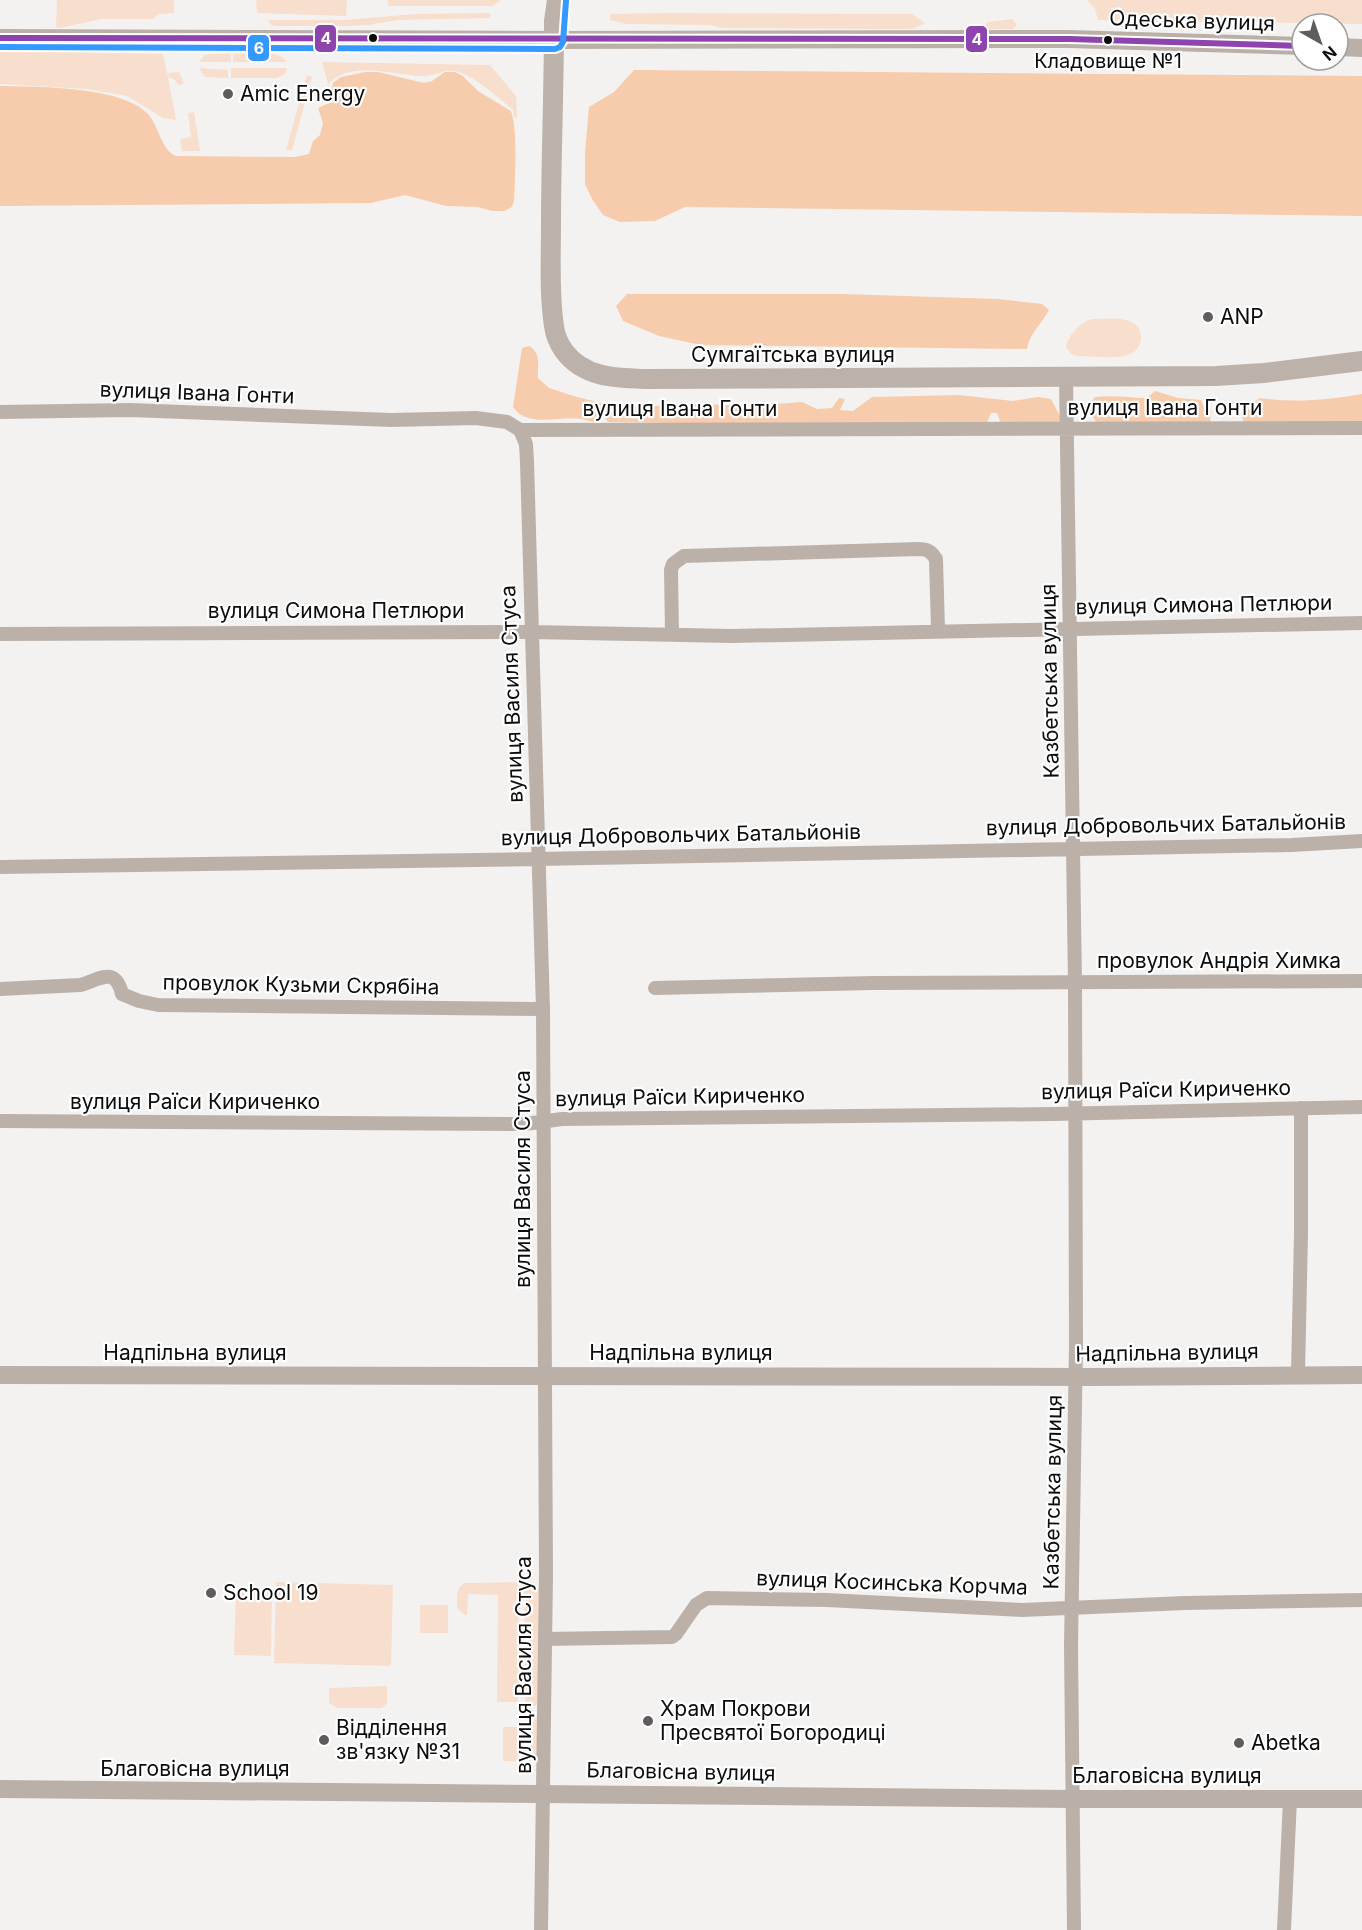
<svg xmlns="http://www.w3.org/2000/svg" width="1362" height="1930" font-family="Inter,sans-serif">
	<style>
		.green { fill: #f8decd }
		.forest { fill: #f7ccac }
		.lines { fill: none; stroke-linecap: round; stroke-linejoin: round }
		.street { stroke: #bbb1a9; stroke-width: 14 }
		.secondary { stroke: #bab0a8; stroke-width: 18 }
		.primary { stroke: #bdb2aa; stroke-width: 20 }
		.bus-1-casing { stroke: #fff; stroke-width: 10 }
		.bus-2-casing { stroke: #fff; stroke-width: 10 }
		.bus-1 { stroke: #8e44ad; stroke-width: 6 }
		.bus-2 { stroke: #39f; stroke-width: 6 }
		.bus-dot { fill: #0d0c0c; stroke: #fff; stroke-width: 2 }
		.poi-dot { fill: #5e5c5c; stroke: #fff; stroke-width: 2 }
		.labels { text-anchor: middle; stroke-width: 4.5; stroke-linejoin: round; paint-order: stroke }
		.bus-label { font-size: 20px; fill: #0d0c0c; stroke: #fff }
		.street-label { font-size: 21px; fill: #0d0c0c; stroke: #fff }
		.poi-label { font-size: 21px; fill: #0d0c0c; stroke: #fff; text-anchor: start }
		.line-badge { stroke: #fff; stroke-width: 2 }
		.badge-label { font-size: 16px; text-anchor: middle; font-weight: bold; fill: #fff }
	</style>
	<rect width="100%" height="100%" fill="#f4f2f0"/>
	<path class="green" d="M57,0H174V13L159,14L153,19H101L60,28L56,27Z
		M256,0H347L346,16L257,13Z
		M388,0H501L493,6H388Z
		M1087,0H1362V24L1098,20L1095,9Z
		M490,13V18L398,20L369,25L350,26H277L271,25L268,20H345L416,14Z
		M668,13L912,14L925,23L913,29L722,28L709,25L627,24L610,20V14Z
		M1012,19L1017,25L1013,29H988L984,26L988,22Z
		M0,51L163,54L168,76L169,73L179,72L184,83L179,86L175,80L168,77L176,120L163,118L127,96L87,89L0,84Z
		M210,54H231V62H199L205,55Z
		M233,54C248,54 278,48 287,62H233Z
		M322,62L490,65L516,96L517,118L514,117L513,110C500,99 472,74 455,71C444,69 434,76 423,76C392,76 354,59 328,84Z
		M199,68L228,70V78L205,77Z
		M231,68H287L285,74L277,78H231Z
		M307,75L312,77L292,150H286Z
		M194,112L200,151H182L180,139L191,137L188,113Z
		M1092,319C1108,319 1143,313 1141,340C1140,346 1136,352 1130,354C1118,360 1091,356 1077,356L1071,354L1066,347C1068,336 1080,322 1092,319Z
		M524,1581L533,1582L540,1589L539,1702L536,1706H527L525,1704Z
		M276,1582L393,1585L391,1666L274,1663Z
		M519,1582L518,1702H497L498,1595L468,1594L467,1615H465L457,1608C457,1598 455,1586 466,1583Z
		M236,1591L272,1592L271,1656L234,1655Z
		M420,1605H448V1633H420Z
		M387,1686V1703L382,1708H337L329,1703V1688Z
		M525,1714H539L538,1761H525Z
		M503,1727H518V1761H503Z"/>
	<path class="forest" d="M634,70L1362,76V216L685,207L655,221L620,222L603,215L592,199L585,184V153L589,107L614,92Z
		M365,72H378L424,83L432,81L445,72H455L463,76L478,91L511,111C518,129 515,180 514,201L512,207L504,211H492L478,207L446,206L405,195L371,203L0,206V86C38,87 122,86 148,114C159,126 161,150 176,156L295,157L309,154L313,141L320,135L323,123L318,108L333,101L332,89L333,83L341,77Z
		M627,294H843L998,299L1042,304L1049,310C1042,324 1030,332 1027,349L701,345L659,336L623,321L616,306Z
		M529,346C542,354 537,365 538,378L549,388L577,397L609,405L630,407L704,404L750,406L802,402L817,409L832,408L839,398L845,399L840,410L853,411L872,397L959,395L1013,401L1038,397L1051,399L1061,418L1058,425L1001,424L997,413H991L985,427L608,422L604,417V411L599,412L597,422C591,422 587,420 582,419C561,415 528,429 513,407L522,348Z
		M1155,391L1178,398L1201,400L1204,407L1211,409L1210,423L1098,424L1091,415V402L1095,397C1112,395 1130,398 1147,398Z
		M1362,394V424L1245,425L1241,415L1250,408L1259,398C1295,403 1327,400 1362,394Z"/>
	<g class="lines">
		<path class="street" d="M1066,378L1075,983L1076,1345L1071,1646L1074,1930
			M0,412L130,410L391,420L476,418L507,422L520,430L1362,428
			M520,430L526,444L527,462L543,1009L546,1575L541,1930
			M0,634L531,632L732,636L1362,623
			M672,635L671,570L673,564L684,556L918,549C927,549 931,551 936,559L938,630
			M0,867L538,859L1292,845L1362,841
			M655,988L873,983L1362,981
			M0,989L80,985C99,980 115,965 122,994L139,1001L158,1005L543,1009
			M0,1121L525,1124L562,1119L1054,1114L1362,1107
			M1298,1374L1301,1234V1108
			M545,1639L672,1637L676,1634L696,1605L707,1598L827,1600L1022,1610L1185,1603L1362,1600
			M1284,1930L1290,1799"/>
		<path class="secondary" d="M0,38L554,40L1069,39L1302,46
			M1338,47L1362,48
			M0,1375L1094,1377L1362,1375
			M0,1789L1073,1799H1362"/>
		<path class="primary" d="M557,0L554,21C554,90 551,158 551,226C551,259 549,293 554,326C555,335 559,344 564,351C584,378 616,378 647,379L1216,376L1264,373L1362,361"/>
		<defs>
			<path id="bus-1" d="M0,38L1069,39L1302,46"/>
			<path id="bus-2" d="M0,47L555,49L560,47L563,42L566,1"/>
		</defs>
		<use href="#bus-1" class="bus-1-casing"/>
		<use href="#bus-2" class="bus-2-casing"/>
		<use href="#bus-1" class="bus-1"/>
		<use href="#bus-2" class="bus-2"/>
	</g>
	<g class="bus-dot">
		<circle cx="373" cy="38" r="5"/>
		<circle cx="1108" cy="40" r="5"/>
	</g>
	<g class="poi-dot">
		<circle cx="228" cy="94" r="6"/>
		<circle cx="1208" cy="317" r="6"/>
		<circle cx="211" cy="1593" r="6"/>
		<circle cx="648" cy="1721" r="6"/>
		<circle cx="324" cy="1740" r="6"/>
		<circle cx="1239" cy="1743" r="6"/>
	</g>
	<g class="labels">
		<g class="bus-label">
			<text x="1108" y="68">Кладовище №1</text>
		</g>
		<g class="street-label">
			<text transform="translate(1192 21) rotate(2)" y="7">Одеська вулиця</text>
			<text x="793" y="362">Сумгаїтська вулиця</text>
			<text transform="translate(197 393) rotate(2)" y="7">вулиця Івана Гонти</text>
			<text x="1165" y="415">вулиця Івана Гонти</text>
			<text x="680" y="416">вулиця Івана Гонти</text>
			<text transform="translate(1204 605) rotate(-1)" y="7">вулиця Симона Петлюри</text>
			<text x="336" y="618">вулиця Симона Петлюри</text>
			<text transform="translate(1050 681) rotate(-91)" y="7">Казбетська вулиця</text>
			<text transform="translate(512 694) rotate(-92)" y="7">вулиця Василя Стуса</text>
			<text transform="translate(1166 825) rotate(-1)" y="7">вулиця Добровольчих Батальйонів</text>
			<text transform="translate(681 835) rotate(-1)" y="7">вулиця Добровольчих Батальйонів</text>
			<text x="1219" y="968">провулок Андрія Химка</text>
			<text transform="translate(301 985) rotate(1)" y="7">провулок Кузьми Скрябіна</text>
			<text transform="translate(1166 1090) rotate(-1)" y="7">вулиця Раїси Кириченко</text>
			<text transform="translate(680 1097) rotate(-1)" y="7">вулиця Раїси Кириченко</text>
			<text x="195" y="1109">вулиця Раїси Кириченко</text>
			<text transform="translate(523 1179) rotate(-90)" y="7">вулиця Василя Стуса</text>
			<text x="195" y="1360">Надпільна вулиця</text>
			<text x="681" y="1360">Надпільна вулиця</text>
			<text transform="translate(1167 1353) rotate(-1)" y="7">Надпільна вулиця</text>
			<text transform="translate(1053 1492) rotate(-89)" y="7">Казбетська вулиця</text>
			<text transform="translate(892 1583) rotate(2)" y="7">вулиця Косинська Корчма</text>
			<text transform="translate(524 1665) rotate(-90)" y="7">вулиця Василя Стуса</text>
			<text x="195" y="1776">Благовісна вулиця</text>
			<text transform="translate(681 1772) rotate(1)" y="7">Благовісна вулиця</text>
			<text x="1167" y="1783">Благовісна вулиця</text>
		</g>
		<g class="poi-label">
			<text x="240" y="101">Amic Energy</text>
			<text x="1220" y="324">ANP</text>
			<text x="223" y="1600">School 19</text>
			<text x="660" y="1716">Храм Покрови<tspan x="660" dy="24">Пресвятої Богородиці</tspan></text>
			<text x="336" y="1735">Відділення<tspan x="336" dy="24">зв'язку №31</tspan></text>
			<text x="1251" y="1750">Abetka</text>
		</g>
	</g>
	<g class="line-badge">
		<rect x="314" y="24" width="23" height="29" rx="6" fill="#8e44ad"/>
		<rect x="965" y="25" width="23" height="28" rx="6" fill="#8e44ad"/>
		<rect x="247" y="34" width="23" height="28" rx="6" fill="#39f"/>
	</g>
	<g class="badge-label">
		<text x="326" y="44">4</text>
		<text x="977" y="45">4</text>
		<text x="259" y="54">6</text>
	</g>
	<g transform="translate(1320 42) rotate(140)"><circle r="28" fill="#ffffff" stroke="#9e9e9e" stroke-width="1.5"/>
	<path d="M0-4.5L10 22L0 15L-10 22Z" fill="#5e5c5c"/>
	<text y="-9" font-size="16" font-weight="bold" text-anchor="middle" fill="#0d0c0c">N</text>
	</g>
</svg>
